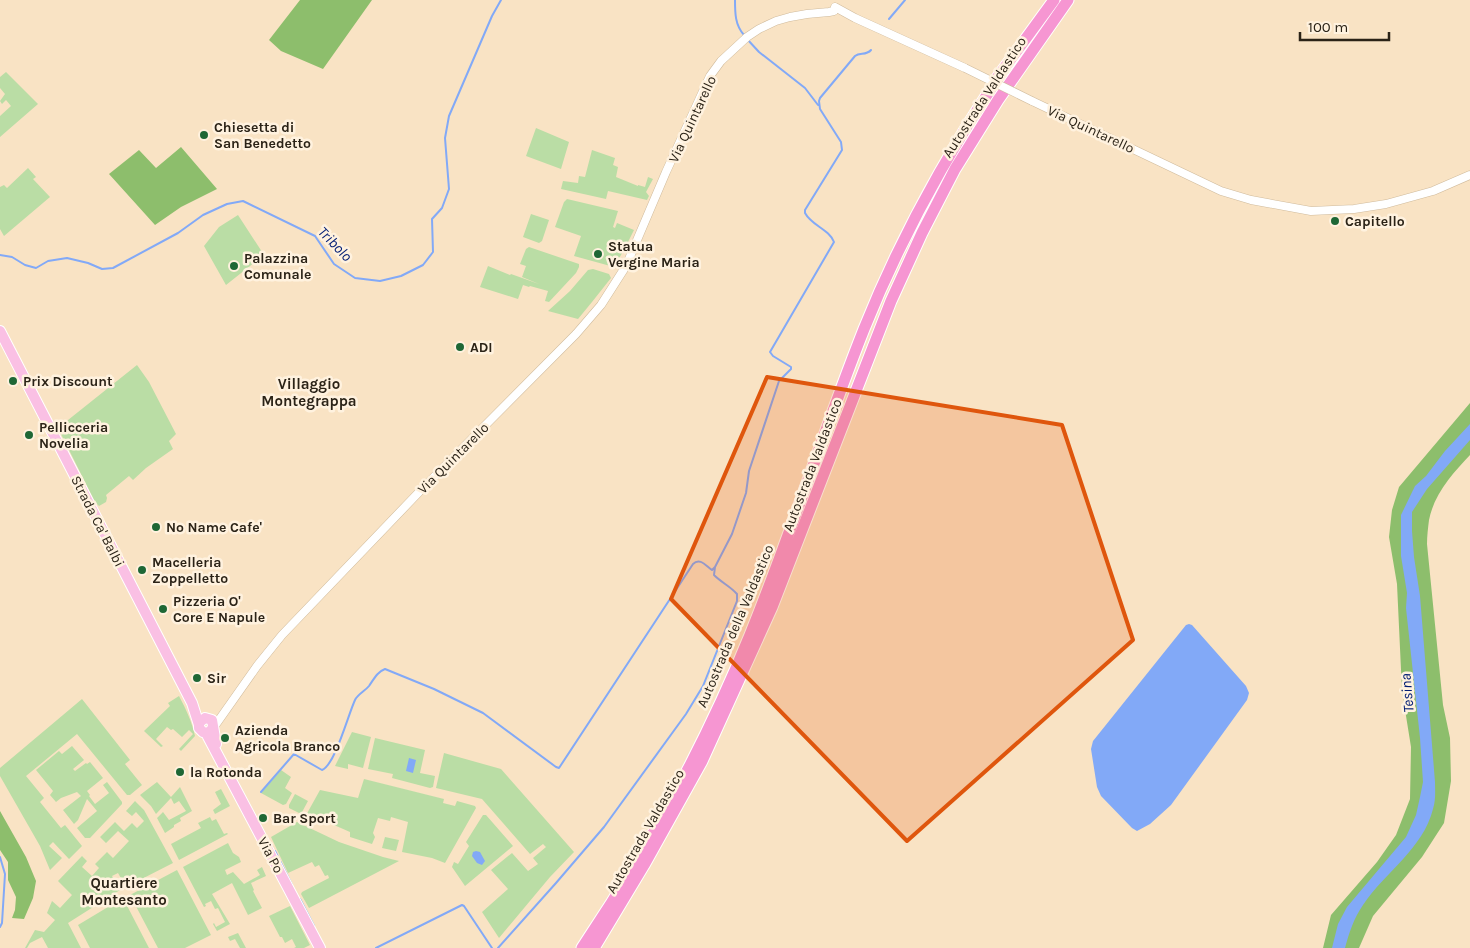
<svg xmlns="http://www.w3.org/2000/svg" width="1470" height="948" font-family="Karla,sans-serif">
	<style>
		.green { fill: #badda5 }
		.forest { fill: #8dbe6c }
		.water { fill: #82a9f7 }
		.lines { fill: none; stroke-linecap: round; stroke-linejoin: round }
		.stream { stroke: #82a9f7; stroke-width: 2 }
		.minor-casing { stroke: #d0bb9c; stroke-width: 9 }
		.major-casing { stroke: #fff; stroke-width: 12 }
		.highway-casing { stroke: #fff; stroke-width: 13 }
		.minor { stroke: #fff; stroke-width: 8 }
		.major { stroke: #fac0e4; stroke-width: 10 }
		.highway { stroke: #f696d2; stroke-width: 11 }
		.minor-bridge-casing { stroke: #d0bb9c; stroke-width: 9; stroke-linecap: butt }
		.minor-bridge { stroke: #fff; stroke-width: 8 }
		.marked { fill: #df560d; fill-opacity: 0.2; stroke: #df560d; stroke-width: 4; stroke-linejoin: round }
		.poi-dot { fill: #1e6735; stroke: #fff2df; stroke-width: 2 }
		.labels { text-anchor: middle; stroke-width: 5; stroke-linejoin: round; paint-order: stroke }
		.street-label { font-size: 14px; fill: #2b2317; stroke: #fff2df }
		.poi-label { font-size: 14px; font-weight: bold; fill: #2b2317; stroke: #fff2df; text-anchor: start }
		.water-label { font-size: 15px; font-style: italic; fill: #011c74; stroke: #fff2df }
		.neighbourhood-label { font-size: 15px; font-weight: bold; fill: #2b2317; stroke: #fff2df }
	</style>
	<rect width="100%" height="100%" fill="#f9e3c4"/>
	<path class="green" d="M6,72L38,104L0,137V116L11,106L6,100L2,104L0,101L5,94L0,88V77Z
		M536,128L569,142L561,169L526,156Z
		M592,150L615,158L613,165L618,167L616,177L638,186V185L645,187L648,177L653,179L646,192L649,196L647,200L608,191L606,199L561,189L563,181L578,183L579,176L585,177Z
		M28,168L36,177L33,179L50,197L4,236L0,229V187L4,185L7,188Z
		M567,199L618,211L613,227L615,228L617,223L634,230L625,248L614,267L574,256L581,236L555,227L564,202Z
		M531,214L549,220L542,241L539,243L523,237Z
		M238,215L264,255L226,285L204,246L219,227Z
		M529,247L579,264V267L576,273L549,302L545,301L548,291L530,286L529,287L523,285L518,299L480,287L488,266L510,275L511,274L539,284L522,277L526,266L520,264L526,249Z
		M593,269L609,274L611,278L592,302L578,319L548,311L570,291L588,270Z
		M137,365L149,382L176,434L169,441L173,449L146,468L133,480L129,476L106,495L107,498L106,502L99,506L95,502L58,428Z
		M179,696C186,709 192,722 195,736L181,751L179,749L193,734L189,730L182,737L173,729L171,730L167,727L156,739L163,746L161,747L144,731L170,706L168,703Z
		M82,699L130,760L125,764L142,785L130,795H127L77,734L26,776L44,798L40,802L61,828L65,825L82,846L69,859L53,842L49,846L62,858L50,870L40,846L0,776V768Z
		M352,732L371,737L363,768L348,764V769L335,766Z
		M375,738L425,750L420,773L435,776L433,787L430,788L392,778L393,774L368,769Z
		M72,746L84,760L73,769L75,771L86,763L87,764L90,762L103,778L87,791L90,795L89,796L95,804L109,793L103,785L107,782L122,802V804L90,838H85L77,828L97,811L87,799L78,820L74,824L63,810L81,796L77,792L61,798L56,802L50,795L53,791L36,770L59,751L62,754Z
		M444,753L501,769L574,852L550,877L499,938L482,912L508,889L491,870L512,853L528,871L538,864L533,858L546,847L543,844L530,854L482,799L436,788Z
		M281,770L291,777L285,788L292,793L286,804L283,805L261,793Z
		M364,779L444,799L443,803L455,806L457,801L475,806L476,808L445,863L432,858L402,852L408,822L391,817L390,821L378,818L373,833L375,837L372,844L350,837V832L318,818L316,822L305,817L320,790L358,798Z
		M157,782L171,797L180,787L192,811L180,818L181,821L174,825V827L165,833L157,818L163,812L169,820L186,811L179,801L174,804L171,798L156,814L151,806L140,795Z
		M221,789L230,806L215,814L213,810L221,804L215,792Z
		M295,794L308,801L301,814L289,808V805Z
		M135,801L144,810L173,863L126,887L118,873L112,876L120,890L68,923L81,948H48L42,937L30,943L27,948H25L35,930L44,932L55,920L47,913L52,901L60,908L72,895L58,881L82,856L87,861L82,867L92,876L99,868L95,864L107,852L113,858L129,841L118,831L106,843L100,837L115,822L124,831L132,823L137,828L144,821L136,812L132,816L126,811Z
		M483,815H486L513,846L465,886L452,867L454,862L458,864L469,846L466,842Z
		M210,817L212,821L216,819L224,834L227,833L228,834L179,860L171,844L201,828L198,823Z
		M297,822L339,842L383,857L399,861L309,908L301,894L302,892L329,878L328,875L325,876L319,865L315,867L312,862L288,873L271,837Z
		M385,837L399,840L396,851L382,848Z
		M228,843L233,853L239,857L241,862L225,870L227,875L233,872L244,884L260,875L257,870L262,867L266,876L251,883L254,890L253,891L262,908L248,915L232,883L212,894L230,924L217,931L213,924L214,923L216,927L225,922L218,908L215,909L211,901L205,904L206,906L204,907L183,867Z
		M177,870L211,935L185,948H158L130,895Z
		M123,898L149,948H90L78,925Z
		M290,906L310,945L304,948H294L296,947L292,939L285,943L282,937H280L269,916Z
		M238,933L246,948H240L235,939L230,941L228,937Z"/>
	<path class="forest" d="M300,0H372L323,69L281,51L269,40Z
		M181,147L217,189L181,207L155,225L109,174L139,150L156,168Z
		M1470,403V455C1453,473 1434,494 1429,520C1428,528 1427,536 1427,544L1443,705L1450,738L1451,781L1444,823L1422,857L1373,916L1359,948H1323L1331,915L1377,862L1396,835L1410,799L1411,747L1402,691L1397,584L1389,537L1392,510L1399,487Z
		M0,811L26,857L36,881L33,898L24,919L12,918L15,910L16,897L8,880V862L0,850Z"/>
	<path class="water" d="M1470,424V440L1427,489L1412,512V531L1414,557L1420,596L1435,782C1435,790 1436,800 1433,809C1423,849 1385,872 1363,905C1354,918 1349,933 1345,948H1332L1338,924L1347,907L1406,837L1416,815L1420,797L1423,782L1420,738L1406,608L1407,593L1401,556V515L1415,486L1426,476L1445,451Z
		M1189,624L1192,625L1246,686L1249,693L1247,700L1171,805L1150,824L1137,831L1132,828L1101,796L1097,787L1091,749L1093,741L1186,625Z
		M409,758L416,760L413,773L406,771Z
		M476,851L480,852L485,861L482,865L477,863L472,856L473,852Z"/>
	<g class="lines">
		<path class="stream" d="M735,0C735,13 735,25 744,35
			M889,19L905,0
			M747,39L759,52L805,88L818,105
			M0,255L12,257L25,265L36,268L48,261L67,258L88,263L102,269L113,268L178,233L203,215L227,204L243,201L315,236L334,264L355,278L380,281L401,276L423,265L433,252L432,219L442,208L449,189L445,138L449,116L492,16L501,0
			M261,792L294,754L322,770C335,765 348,715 355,700C358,694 365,691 369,686C374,679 377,672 385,669L434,689L483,713L556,767L559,768L693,564C700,557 706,566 712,570L715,567
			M275,851L292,885
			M0,857L5,874L2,923L0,927
			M300,899L314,926
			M376,948L462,905L464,906L492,948
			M498,948L556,883L604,827L686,714L703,686L737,601V594C730,586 722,583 714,575L715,567L732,534L746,493L749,471L779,381L791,369V367L773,356L770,352L834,242C829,229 812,226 805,213V210L842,150L841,142L820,109L819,101L820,98L855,56C860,52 866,56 871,50"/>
		<defs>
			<path id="minor" d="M1032,101L1221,191L1251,200L1311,211L1354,209L1386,204L1433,191L1470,175
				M214,727L257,666L282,635L420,491L576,334L601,305L626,266L666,172L710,76L721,61L747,37L759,29L776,21L790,17L807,14L829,12L834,11L835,7L855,18L965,68"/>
			<path id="major" d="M0,331L192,703L199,725
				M213,728L208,733L203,732L199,728V723L205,718L212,720L216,744
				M206,733L320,948"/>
			<path id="highway" d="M997,78L1054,0
				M582,948C648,850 705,745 750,635C791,534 824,430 864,329C898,244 942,163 992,87
				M594,948L644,865L702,761L772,607L891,301L922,233L955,169L998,100L1068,0"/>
		</defs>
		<use href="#minor" class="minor-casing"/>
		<use href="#major" class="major-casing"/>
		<use href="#highway" class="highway-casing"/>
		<use href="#minor" class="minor"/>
		<use href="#major" class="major"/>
		<use href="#highway" class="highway"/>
		<defs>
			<path id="minor-bridge" d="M965,68L1032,101"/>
		</defs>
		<use href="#minor-bridge" class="minor-bridge-casing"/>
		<use href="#minor-bridge" class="minor-bridge"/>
	</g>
	<path class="marked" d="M767,377L1062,425L1133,640L907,841L671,599Z"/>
	<g class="poi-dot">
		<circle cx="204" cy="135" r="5"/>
		<circle cx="1335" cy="221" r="5"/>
		<circle cx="598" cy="254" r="5"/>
		<circle cx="234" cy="266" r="5"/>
		<circle cx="460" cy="347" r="5"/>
		<circle cx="13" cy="381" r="5"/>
		<circle cx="29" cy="435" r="5"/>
		<circle cx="156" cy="527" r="5"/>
		<circle cx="142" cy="570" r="5"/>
		<circle cx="163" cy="609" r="5"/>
		<circle cx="197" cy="678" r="5"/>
		<circle cx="225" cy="738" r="5"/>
		<circle cx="180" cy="772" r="5"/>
		<circle cx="263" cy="818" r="5"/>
	</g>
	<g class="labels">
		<g class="street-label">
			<text transform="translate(984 97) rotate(-57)" y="5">Autostrada Valdastico</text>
			<text transform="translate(692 119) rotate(-65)" y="5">Via Quintarello</text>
			<text transform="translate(1091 129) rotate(25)" y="5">Via Quintarello</text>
			<text transform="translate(453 458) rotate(-45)" y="5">Via Quintarello</text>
			<text transform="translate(812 465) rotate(-69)" y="5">Autostrada Valdastico</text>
			<text transform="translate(98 521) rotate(63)" y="5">Strada Ca' Balbi</text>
			<text transform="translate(735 626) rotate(-67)" y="5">Autostrada della Valdastico</text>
			<text transform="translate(645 831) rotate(-60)" y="5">Autostrada Valdastico</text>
			<text transform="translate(271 855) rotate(62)" y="5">Via Po</text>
		</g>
		<g class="poi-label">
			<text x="214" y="132">Chiesetta di<tspan x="214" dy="16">San Benedetto</tspan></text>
			<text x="1345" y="226">Capitello</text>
			<text x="608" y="251">Statua<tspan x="608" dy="16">Vergine Maria</tspan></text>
			<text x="244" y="263">Palazzina<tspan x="244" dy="16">Comunale</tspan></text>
			<text x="470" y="352">ADI</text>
			<text x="23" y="386">Prix Discount</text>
			<text x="39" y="432">Pellicceria<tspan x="39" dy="16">Novelia</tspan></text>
			<text x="166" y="532">No Name Cafe'</text>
			<text x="152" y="567">Macelleria<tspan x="152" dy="16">Zoppelletto</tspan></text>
			<text x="173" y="606">Pizzeria O'<tspan x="173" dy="16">Core E Napule</tspan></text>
			<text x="207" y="683">Sir</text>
			<text x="235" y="735">Azienda<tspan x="235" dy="16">Agricola Branco</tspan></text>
			<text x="190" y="777">la Rotonda</text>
			<text x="273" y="823">Bar Sport</text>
		</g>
		<g class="water-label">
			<text transform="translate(335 244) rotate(46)" y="5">Tribolo</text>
			<text transform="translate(1407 693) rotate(-95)" y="5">Tesina</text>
		</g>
		<g class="neighbourhood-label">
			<text x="309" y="389">Villaggio<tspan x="309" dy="17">Montegrappa</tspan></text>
			<text x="124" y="888">Quartiere<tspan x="124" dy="17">Montesanto</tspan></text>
		</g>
	</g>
	<path d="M1300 32v8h89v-8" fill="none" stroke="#2b2317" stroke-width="2.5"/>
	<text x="1308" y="32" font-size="15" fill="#2b2317" stroke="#fff2df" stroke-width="4" paint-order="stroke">100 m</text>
</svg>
